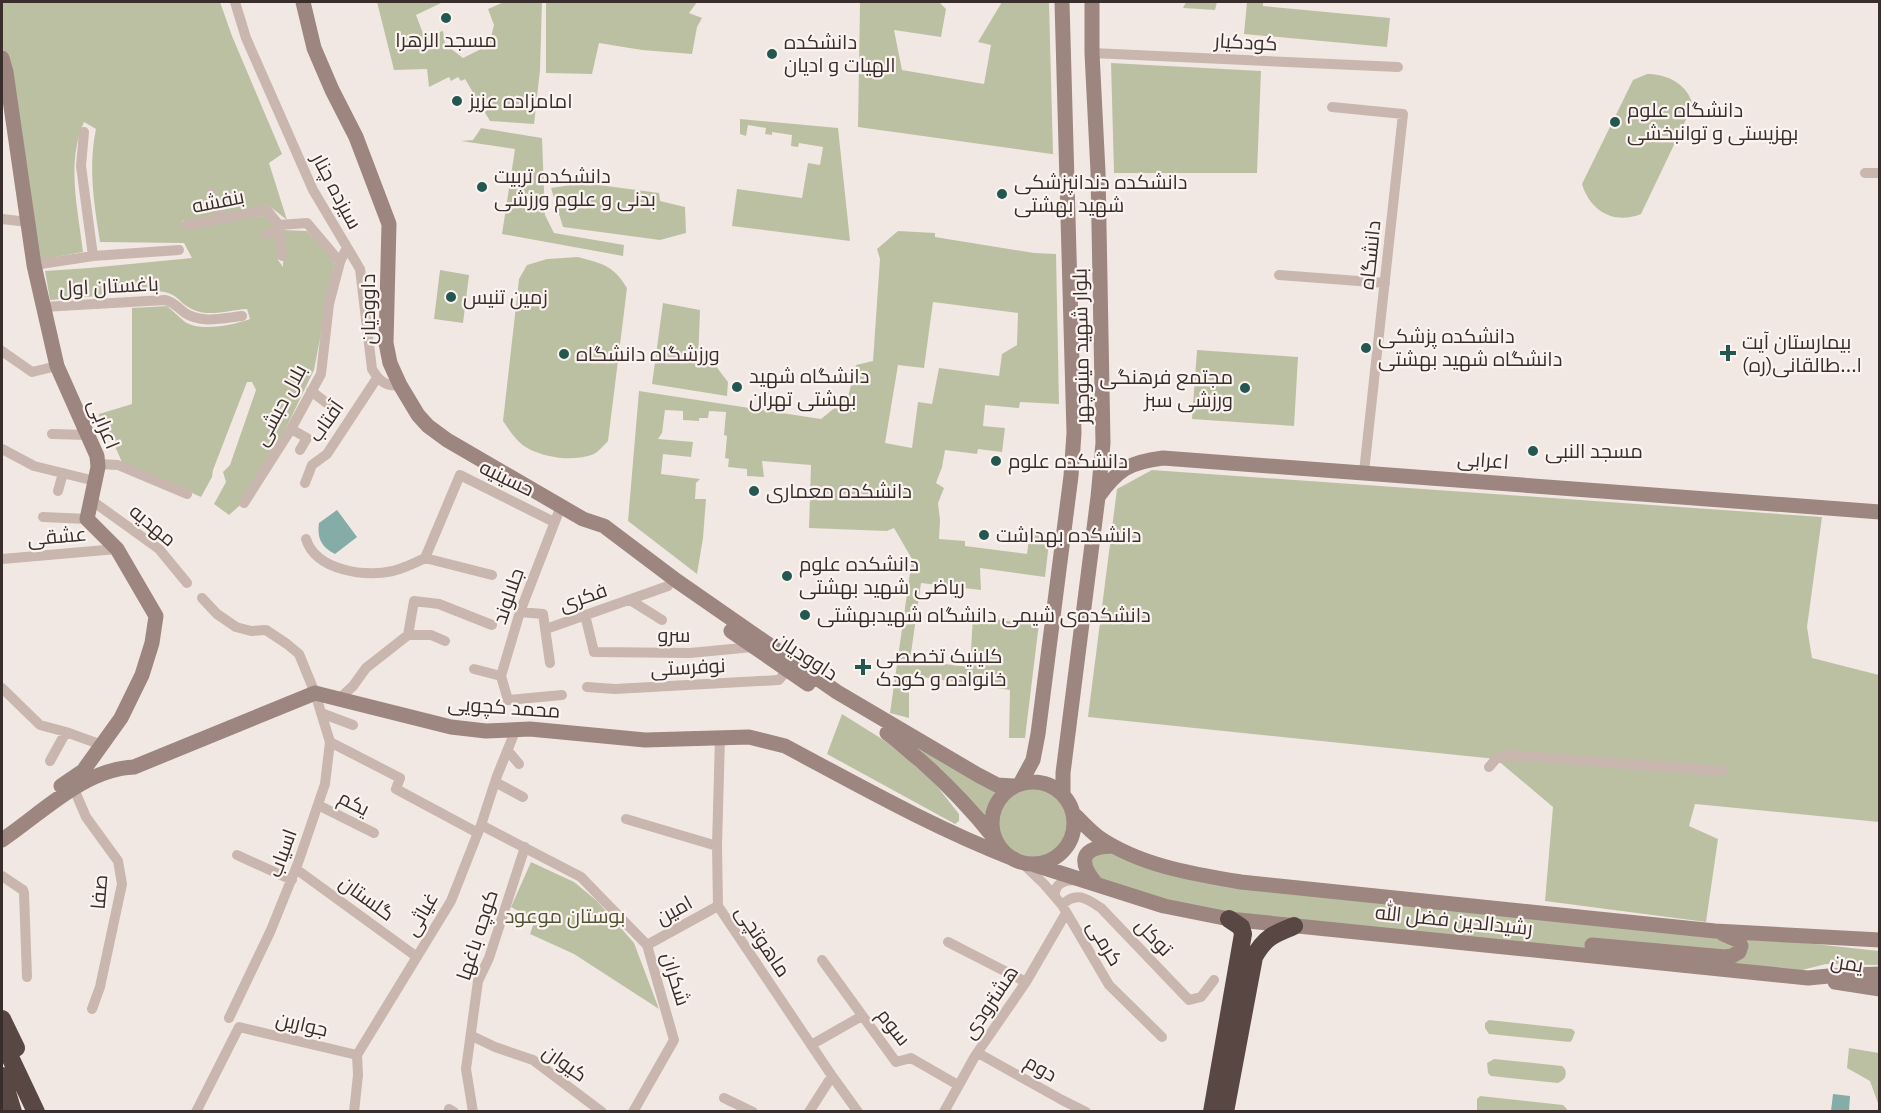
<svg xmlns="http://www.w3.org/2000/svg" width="1881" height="1113" font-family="'IBM Plex Sans',Cairo,sans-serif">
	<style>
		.green { fill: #bcc0a3; fill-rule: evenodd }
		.water { fill: #84ada7 }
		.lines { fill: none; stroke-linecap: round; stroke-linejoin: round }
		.street { stroke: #c9b6af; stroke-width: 10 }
		.secondary { stroke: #9d8580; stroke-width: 15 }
		.highway { stroke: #594744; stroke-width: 18 }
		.poi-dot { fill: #255751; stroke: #faf3ef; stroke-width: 2 }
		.labels { text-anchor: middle; stroke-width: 4.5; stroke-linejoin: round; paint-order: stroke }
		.poi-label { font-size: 20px; fill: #392e2c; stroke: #faf3ef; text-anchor: start }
		.street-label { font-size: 20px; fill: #392e2c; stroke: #faf3ef }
		.park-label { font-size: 20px; fill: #4f5532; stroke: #faf3ef }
	</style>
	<rect width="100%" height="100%" fill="#f2e8e3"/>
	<path class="green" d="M2,2H220L232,36L282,154L269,163L287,220L268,205L222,215L212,189L207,190L215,215L182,221L183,229L267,215L275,228L264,232L263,238L277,235L278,260L283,267L284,230L307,231L335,260L314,370L287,426L246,500L229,515L214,504L226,482L223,472L230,465L256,390L252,382H247L213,470L212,477L201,497L122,462L108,431L98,433L99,414L132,404V308L167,306C173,311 179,317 185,322C201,332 234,325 250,319L247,309C230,310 210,317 194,310C176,302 180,293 157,291L50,300L45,271L89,268L192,258L184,243L100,242C94,204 88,167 96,129L84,122C66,163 78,209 83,252L39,260L20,142L10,65L2,47Z
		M377,2H441V3L416,15L424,36L443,31L445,44L463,58L489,45L494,25L488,9L504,2H542L540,70L534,124L490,121L465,79L461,81L458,77L451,81L449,77L429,87L427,69L394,70Z
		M546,2H697L689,13L702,18L697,27L692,54L642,50L599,43L592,74L546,73Z
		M860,2H939L946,9L941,37L894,30L902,70L984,84L991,45L978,42L1002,2H1049L1053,154L1066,156L858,127Z
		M1186,2H1217L1215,10L1183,8Z
		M1247,2H1263V6L1390,18L1387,47L1244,34Z
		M1111,63L1261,71L1257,173H1114Z
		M1647,74C1668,74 1687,84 1693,105L1641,214C1614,225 1590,211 1582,184L1633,80Z
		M740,119L838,128L850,241L732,226L737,189L802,198L808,163L820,165L823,147L799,143L798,147L791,146L792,135L772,132V135L765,134L766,128L748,125L746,136L740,134Z
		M481,128L542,138L545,215L554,233L624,245L623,256L502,234L515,149L461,141L473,140Z
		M584,183L659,193L660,201L685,207L686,233L660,240L563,227L551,188Z
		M898,231L935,233V237L1034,253L1056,254L1059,404L1020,402L1019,408L985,405L983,426L1005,428L1002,452L978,449L977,454L945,450L942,467L936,483L944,488L938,503L940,520L939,539L965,541V546L1027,554L1030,531L1050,534L1045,577L980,568L981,590L921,583L910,660L970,667L973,616L1022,623H1039L1025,738H1009L1010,690L909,675V718L890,713L912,559L894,528L887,531L809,528L811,465L762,461L764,477L747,476V469L728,467L729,459L725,458L727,436L724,435L726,412L709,411L708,418H699V421L683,420V411L665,410L662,433L658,439L693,442L691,457L663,454L661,474L700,479L696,483L695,499H706L703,538L697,574L628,521L639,391L821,419L848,397L856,365L873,361L880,259L877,249ZM933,302L1018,313L1017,345L1002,354L999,376L939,368L932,404L918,402L912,448L885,443L898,365L924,368Z
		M578,257C603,264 613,265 627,288L608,441C603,446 599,451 594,454C574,462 547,458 529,449C517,443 510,431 503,421L519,279L527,265L547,259Z
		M440,270L469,275L463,323L434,319Z
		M663,303L700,310L698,362L715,365L728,382L727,396L652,384Z
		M1197,350L1298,357L1294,426L1192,419Z
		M1152,470L1822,517L1807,627L1812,658L1879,675V822L1695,804L1689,826L1718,839L1706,922L1545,901L1553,807L1496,759L1088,717L1117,489Z
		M842,714L890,744L929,776L959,814V821L955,824L827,754Z
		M915,747L932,753L1000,791C988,801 987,808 987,823Z
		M999 823a35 35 0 1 1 70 0a35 35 0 1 1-70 0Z
		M1113,850L1150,865L1715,933L1879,951V965L1826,964L1798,971L1267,919L1171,903L1100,881L1095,874L1090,857Z
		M531,862L574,882L597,901L634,943L659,1009L574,954L530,934L535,920L511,907Z
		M1489,1020L1572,1029L1575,1032L1572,1040L1570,1042L1489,1034L1485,1028V1023Z
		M1849,1048L1879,1053V1106L1870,1081L1847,1068Z
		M1494,1059L1562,1066L1565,1069C1567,1076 1565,1080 1558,1083L1491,1076L1488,1073L1487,1063Z
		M1480,1096L1563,1105L1567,1109L1566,1112L1479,1111L1477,1110V1099Z"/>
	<path class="water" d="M337,510L357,537L335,554C321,547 317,538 319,523Z
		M1833,1094L1850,1096L1849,1111H1831Z"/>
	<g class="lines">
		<path class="street" d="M235,2L246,38L313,190L360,269L372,369C379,381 386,387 400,385
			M1092,53L1398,67
			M1332,107L1403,114L1364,472
			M1865,173H1880
			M211,193L221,219
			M2,219L28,222
			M186,225L267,210L279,225
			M279,225L307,223L340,262
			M279,225L282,256
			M266,234L280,231
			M93,256L179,250
			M34,265L93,256L81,166L84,132
			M1279,275L1385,283
			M43,307L165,300C174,302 178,308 185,313C202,324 223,318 242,316
			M2,351L32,372L57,366
			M311,391L328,404
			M291,429L307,438L300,450
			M52,434L88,435
			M2,449L34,466L95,481
			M98,464L118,465L187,494
			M305,483L312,465L327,454L377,378
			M58,491L63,473
			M91,500L159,549L187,583
			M244,503L291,429L321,374L329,304L340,262L347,247
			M561,506L520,612L501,676L508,700L562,695
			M43,517L87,519
			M306,539C316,571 365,577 393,571C404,568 415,563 425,558
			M425,558L460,475L554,522
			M425,558L492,575
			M2,559L117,549
			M202,598L217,614L236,627L251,631L266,630L287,644L299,654L315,693L330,742L325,784L298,863L271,930L229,1018
			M630,600L662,620
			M520,612L543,614L550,663
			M585,615L594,652L690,653L753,647
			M546,629L668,586
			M408,635H431L445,641
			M474,669L501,676
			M587,687L615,689L779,680L787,670
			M2,688L40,725L66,732L102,745
			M339,699L353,686L366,668L408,635L414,601L439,604L492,625
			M321,713L353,725
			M720,737L717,846L718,906L832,1076L858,1112
			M330,742L400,778L396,789L478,833
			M508,751L519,764
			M50,761L66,732
			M1489,767L1496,759L1509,755L1722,771
			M495,782L523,797
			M74,789L86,817L118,861L122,884L100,987L92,1009
			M318,805L374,833
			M626,819L717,846
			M481,825L581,877L647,945L674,1040L633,1112
			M237,855L292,880
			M1022,863L1044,884L1062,905L1109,985L1162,1037
			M296,869L417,957
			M2,876L23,890L24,893L27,977
			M1055,897C1054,883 1064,880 1077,880
			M1062,905C1076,891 1086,898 1101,908L1189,1000L1201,997L1214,980
			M948,942L1026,982
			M647,945L718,906
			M822,960L896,1062L911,1058L958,1085
			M472,1036L495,1047L533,1060L602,1112
			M811,1045L862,1016
			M978,1053L1062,1100L1086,1112
			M724,1098L753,1112
			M449,1109L454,1112
			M196,1112L239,1027L357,1055
			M354,1112L358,1075L357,1055L451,901L481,825L497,776L516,729
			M473,1112L466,1069L478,981L489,958L525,847
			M809,1112L832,1076
			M944,1112L975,1056L1026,982L1066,913"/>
		<path class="secondary" d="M303,2L314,48L332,90L356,137L389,224L386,343L390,363L400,385L418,415L428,426L447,440L583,519L604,526L677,581L837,692L978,775L997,785L1013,786
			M2,58L6,72L34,265L57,366L97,456L98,467L87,519L117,549L156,616L152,643L142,675L121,718L83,771L61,786
			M1098,497C1117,470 1129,462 1163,458L1880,512
			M731,631L808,684
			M887,733C899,741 908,751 920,760C948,785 971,809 995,839
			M992 823a41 41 0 1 1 82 0a41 41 0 1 1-82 0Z
			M1020,784L1033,760L1038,734L1071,476L1074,433L1062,2
			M1063,795V773L1098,497L1103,443L1098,172L1092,53V2
			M1073,813C1081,821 1088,829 1097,836C1138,865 1192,874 1241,882L1715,931L1880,940
			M2,840C42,813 84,769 134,767L315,693L451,727L486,731L530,729L645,740L749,737L785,746C860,786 934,828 1014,859
			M1032,864L1164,906L1229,919L1808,978L1829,976L1880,974
			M1096,884C1076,859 1083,847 1113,846
			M1592,945L1725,957L1732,956L1739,952L1741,946L1739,941L1723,934
			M1835,982L1880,989"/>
		<path class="highway" d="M2,1019L16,1048
			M2,1040L36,1112
			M2,1076L13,1112
			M1212,1112L1243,934L1241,927L1229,919
			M1225,1112L1254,957C1265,937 1274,934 1294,926"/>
	</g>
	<g class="poi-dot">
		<circle cx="446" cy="18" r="6"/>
		<circle cx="772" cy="54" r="6"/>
		<circle cx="457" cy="101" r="6"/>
		<circle cx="1615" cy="122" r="6"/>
		<circle cx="482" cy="187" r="6"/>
		<circle cx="1002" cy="194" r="6"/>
		<circle cx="451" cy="297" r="6"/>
		<circle cx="1366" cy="348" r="6"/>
		<path d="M1725 344h6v6h6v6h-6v6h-6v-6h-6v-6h6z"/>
		<circle cx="564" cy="354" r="6"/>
		<circle cx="737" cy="387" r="6"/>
		<circle cx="1245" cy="388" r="6"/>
		<circle cx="1533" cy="451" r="6"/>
		<circle cx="996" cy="461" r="6"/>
		<circle cx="754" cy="491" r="6"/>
		<circle cx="984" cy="535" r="6"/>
		<circle cx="787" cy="576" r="6"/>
		<circle cx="805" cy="615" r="6"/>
		<path d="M860 658h6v6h6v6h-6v6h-6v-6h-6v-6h6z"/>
	</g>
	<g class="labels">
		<g class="poi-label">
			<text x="446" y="47" text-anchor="middle">مسجد الزهرا</text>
			<text x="784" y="49">دانشکده<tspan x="784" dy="23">الهیات و ادیان</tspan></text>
			<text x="469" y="108">امامزاده عزیز</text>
			<text x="1627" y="117">دانشگاه علوم<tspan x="1627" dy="23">بهزیستی و توانبخشی</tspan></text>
			<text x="494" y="183">دانشکده تربیت<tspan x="494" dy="23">بدنی و علوم ورزشی</tspan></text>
			<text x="1014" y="189">دانشکده دندانپزشکی<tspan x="1014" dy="23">شهید بهشتی</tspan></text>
			<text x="463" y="304">زمین تنیس</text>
			<text x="1378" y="343">دانشکده پزشکی<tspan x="1378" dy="23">دانشگاه شهید بهشتی</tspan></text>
			<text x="1742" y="349">بیمارستان آیت<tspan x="1742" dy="23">ا...طالقانی(ره)</tspan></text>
			<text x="576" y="361">ورزشگاه دانشگاه</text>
			<text x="749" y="383">دانشگاه شهید<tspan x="749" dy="23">بهشتی تهران</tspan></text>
			<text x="1233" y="384" text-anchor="end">مجتمع فرهنگی<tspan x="1233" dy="23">ورزشی سبز</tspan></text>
			<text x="1545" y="458">مسجد النبی</text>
			<text x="1008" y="468">دانشکده علوم</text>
			<text x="766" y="498">دانشکده معماری</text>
			<text x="996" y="542">دانشکده بهداشت</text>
			<text x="799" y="571">دانشکده علوم<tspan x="799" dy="23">ریاضی شهید بهشتی</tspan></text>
			<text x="817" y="622">دانشکده‌ی شیمی دانشگاه شهیدبهشتی</text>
			<text x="876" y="663">کلینیک تخصصی<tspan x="876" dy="23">خانواده و کودک</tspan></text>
		</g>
		<g class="street-label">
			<text transform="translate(1246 42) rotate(3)" y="7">کودکیار</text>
			<text transform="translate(337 191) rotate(62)" y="7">سیزده چنار</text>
			<text transform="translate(218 201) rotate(-11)" y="7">بنفشه</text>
			<text transform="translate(1370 255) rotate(-84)" y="7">دانشگاه</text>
			<text transform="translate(109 286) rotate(-3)" y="7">باغستان اول</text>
			<text transform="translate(368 309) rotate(-90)" y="7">داوودیان</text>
			<text transform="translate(1081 346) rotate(-91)" y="7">بلوار شهید مینوچهر</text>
			<text transform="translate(280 405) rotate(-62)" y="7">بلال حبشی</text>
			<text transform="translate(326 421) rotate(-55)" y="7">آفتاب</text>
			<text transform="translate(104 424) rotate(68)" y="7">اعرابی</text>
			<text transform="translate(1483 460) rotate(4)" y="7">اعرابی</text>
			<text transform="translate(507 478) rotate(26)" y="7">حسینیه</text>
			<text transform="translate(153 525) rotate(40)" y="7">مهدیه</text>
			<text transform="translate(57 536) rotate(-5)" y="7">عشقی</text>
			<text transform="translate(508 596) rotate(-71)" y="7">جلالوند</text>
			<text transform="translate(583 597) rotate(-19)" y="7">فکری</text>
			<text x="674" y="642">سرو</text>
			<text transform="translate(806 656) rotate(33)" y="7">داوودیان</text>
			<text transform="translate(688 667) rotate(-3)" y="7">نوفرستی</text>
			<text transform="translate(504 707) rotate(4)" y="7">محمد کچویی</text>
			<text transform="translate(354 803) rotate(27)" y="7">یکم</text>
			<text transform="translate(282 853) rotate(-70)" y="7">اسیاب</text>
			<text transform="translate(99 892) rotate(-85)" y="7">صفا</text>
			<text transform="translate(367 898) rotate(36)" y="7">گلستان</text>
			<text transform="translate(674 910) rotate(-29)" y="7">امین</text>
			<text transform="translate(421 914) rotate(-60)" y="7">غیاثی</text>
			<text transform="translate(1454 920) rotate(6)" y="7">رشیدالدین فضل الله</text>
			<text transform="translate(477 935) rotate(-72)" y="7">کوچه باغها</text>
			<text transform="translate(1154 937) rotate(46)" y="7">توکل</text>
			<text transform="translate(763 941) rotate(56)" y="7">ماهوتچی</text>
			<text transform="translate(1105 943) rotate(59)" y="7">کرمی</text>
			<text transform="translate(1847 963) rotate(9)" y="7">یمن</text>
			<text transform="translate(676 979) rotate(73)" y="7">شکران</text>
			<text transform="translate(990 1002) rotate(-56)" y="7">هشترودی</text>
			<text transform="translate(302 1024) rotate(13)" y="7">جوارین</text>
			<text transform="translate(894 1027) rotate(52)" y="7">سوم</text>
			<text transform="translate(565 1063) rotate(35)" y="7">کیوان</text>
			<text transform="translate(1041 1068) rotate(30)" y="7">دوم</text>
		</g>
		<g class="park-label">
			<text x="565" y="923">بوستان موعود</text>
		</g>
	</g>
	<rect width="1881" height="1113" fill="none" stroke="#392e2c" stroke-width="6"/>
</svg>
